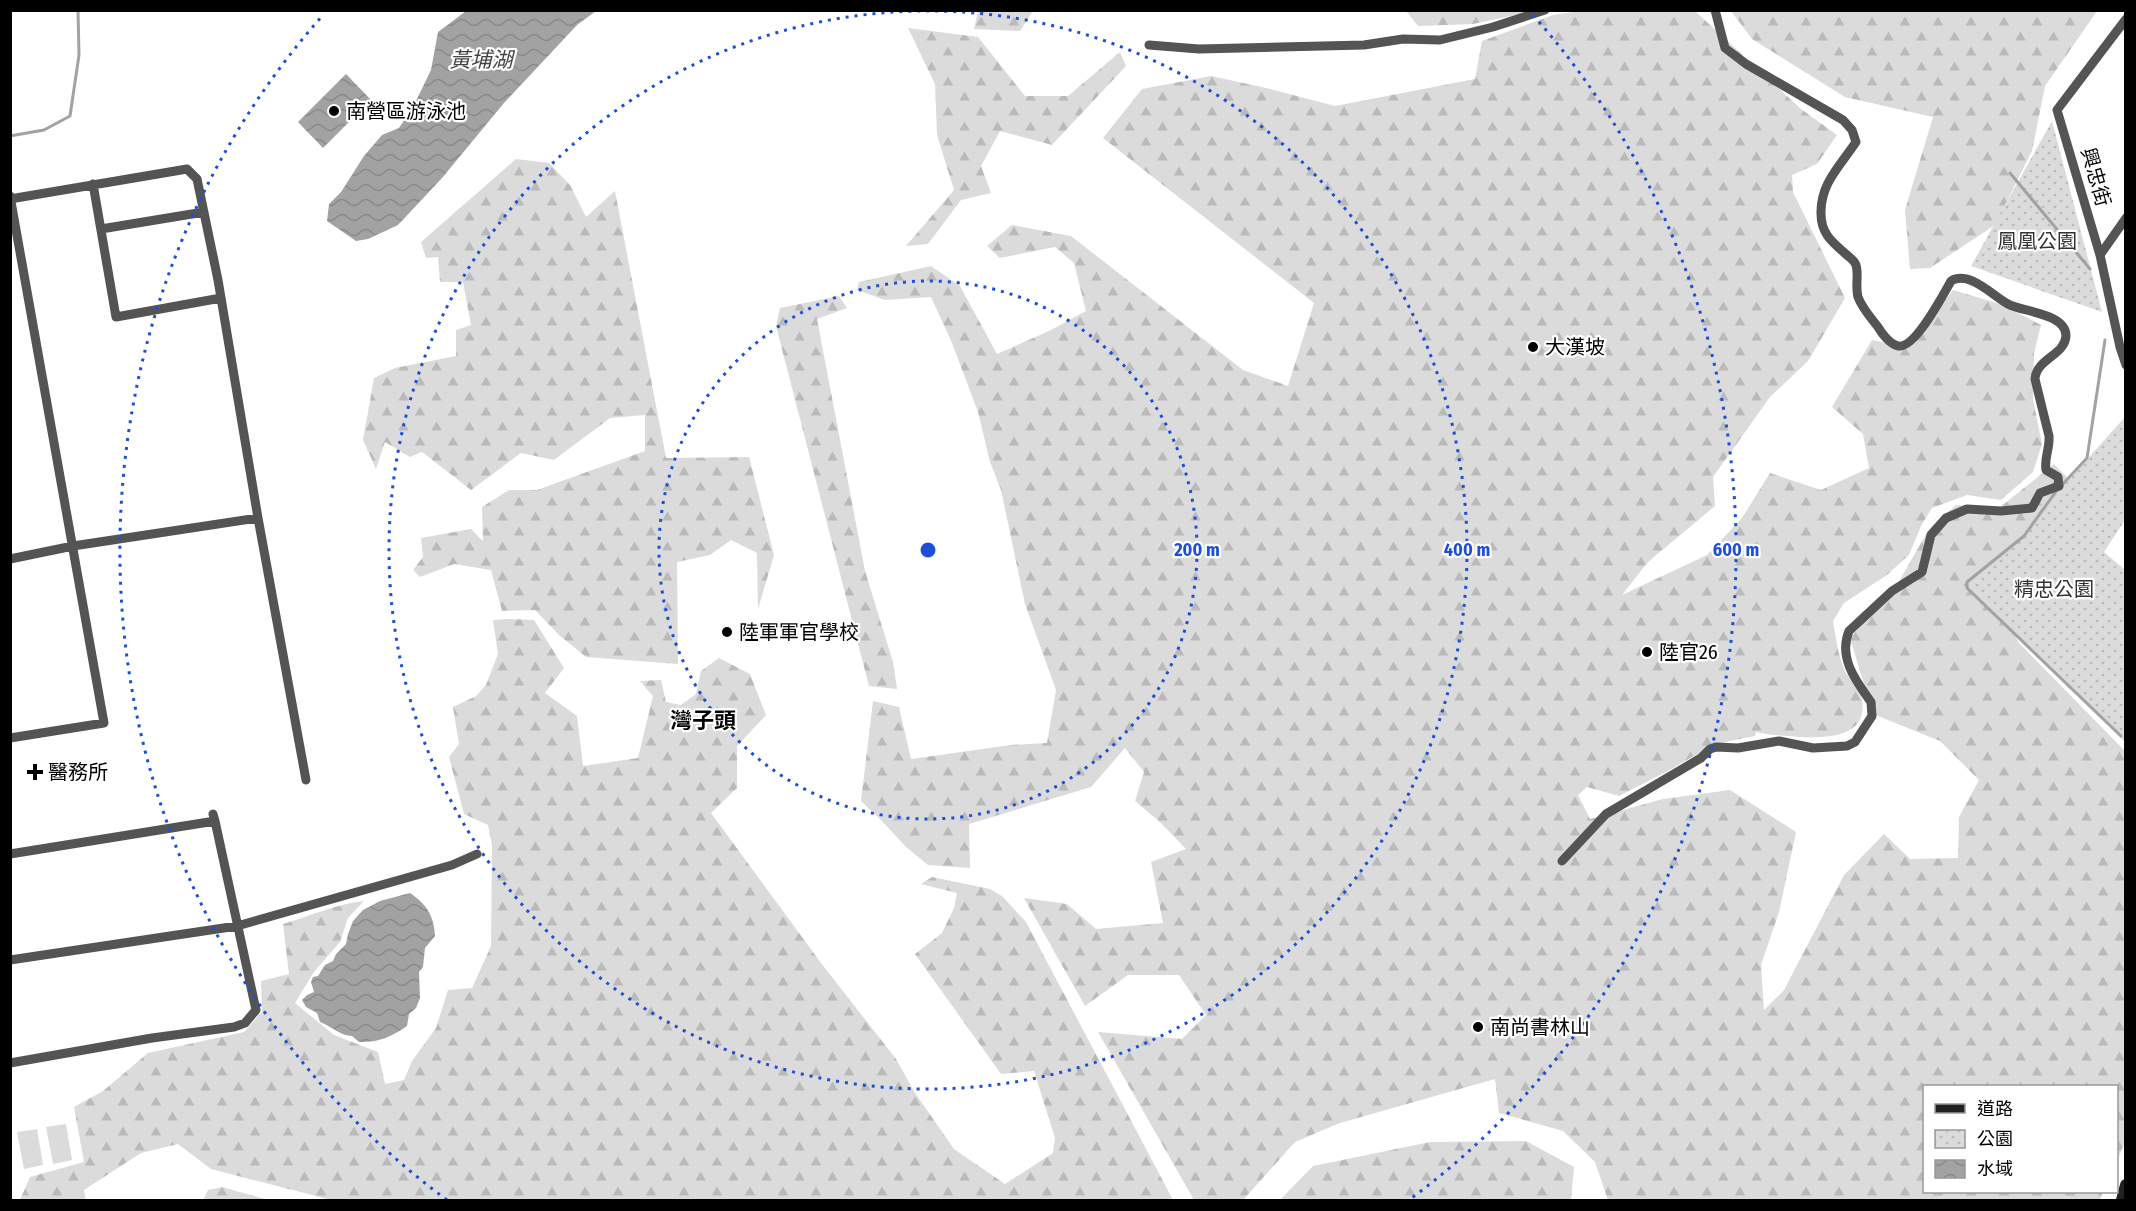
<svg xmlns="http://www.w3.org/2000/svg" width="2136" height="1211" font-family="'Fira Sans Condensed','Noto Sans TC',sans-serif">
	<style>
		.grass { fill: #dbdbdb }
		.forest { fill: url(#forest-firs) }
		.park { fill: url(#park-dots) }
		.water { fill: url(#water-waves) }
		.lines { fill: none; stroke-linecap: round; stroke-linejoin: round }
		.stream { stroke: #a2a2a2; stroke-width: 3 }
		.street { stroke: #545454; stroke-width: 9 }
		.secondary { stroke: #212121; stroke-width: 12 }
		.ring { fill: none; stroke: #1d4ed8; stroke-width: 3; stroke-dasharray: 3 6 }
		.poi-dot { fill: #000; stroke: #fff; stroke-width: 2 }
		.labels { text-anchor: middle; stroke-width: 4.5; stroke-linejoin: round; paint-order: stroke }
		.poi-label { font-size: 20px; fill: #000; stroke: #fff; text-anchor: start }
		.street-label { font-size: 20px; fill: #000; stroke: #fff }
		.park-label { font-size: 20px; fill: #323232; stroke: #fff }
		.water-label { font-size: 21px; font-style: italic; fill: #434343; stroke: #fff }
		.quarter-label { font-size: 22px; font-weight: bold; fill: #000; stroke: #fff }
		.centre { fill: #1d4ed8; stroke: #fff; stroke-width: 3 }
		.ring-label { font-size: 18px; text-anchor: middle; font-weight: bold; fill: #1d4ed8; stroke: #fff; stroke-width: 4.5; stroke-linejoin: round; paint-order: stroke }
	</style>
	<defs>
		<pattern id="forest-firs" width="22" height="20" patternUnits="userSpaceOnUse" patternTransform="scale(1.5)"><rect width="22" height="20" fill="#dbdbdb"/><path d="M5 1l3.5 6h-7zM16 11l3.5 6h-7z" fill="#bababa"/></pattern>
		<pattern id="park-dots" width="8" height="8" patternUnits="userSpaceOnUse" patternTransform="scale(1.5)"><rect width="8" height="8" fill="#dbdbdb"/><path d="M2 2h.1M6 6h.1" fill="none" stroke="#bababa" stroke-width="1.8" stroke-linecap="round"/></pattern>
		<pattern id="water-waves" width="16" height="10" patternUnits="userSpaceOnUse" patternTransform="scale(1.5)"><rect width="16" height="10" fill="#a2a2a2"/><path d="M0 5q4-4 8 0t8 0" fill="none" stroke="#8a8a8a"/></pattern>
	</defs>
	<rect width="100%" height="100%" fill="#fff"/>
	<path class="grass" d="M66,1124L72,1160L53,1164L46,1127Z
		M37,1129L43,1165L24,1169L17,1132Z"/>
	<path class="forest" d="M1586,10L1695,11L1801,109L1837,135L1817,164L1792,175L1793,192L1845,298L1808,361L1770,397L1713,477L1715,506L1648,562L1622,595L1707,555L1742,518L1770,473L1821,490L1869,468L1863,434L1832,407L1872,340L1908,347L1953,290L2003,305L2041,325L2034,353L2033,399L2042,444L2033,472L2001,500L1967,495L1932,508L1921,526L1909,555L1887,575L1844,603L1833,621C1836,638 1838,656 1845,671C1848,678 1857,682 1859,689C1877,741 1822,739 1789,736C1778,735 1767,735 1756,732L1755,736L1725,742L1692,757L1668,771L1619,796L1587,787L1578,795L1590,819L1663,799L1730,790L1796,832L1779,912L1761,965L1764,1010L1784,990L1844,875L1884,834L1910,859L1958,858L1959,817L1979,780L1940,741L1873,714L1850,638L1897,585L1929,529L1956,505L1999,508L2054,464L2090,501L1987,583L2018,642L2125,751V1142L2117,1161L2116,1086H1924V1192H2103L2100,1200H1607V1197L1595,1162L1563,1131L1499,1113L1495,1079L1340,1123L1295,1142L1243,1200H1194L1098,1032L1182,1039L1206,1015L1179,975H1128L1085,1006L1024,898L1067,904L1096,929L1163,923L1151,862L1186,849L1161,823L1135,801L1144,772L1125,748L1091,787L969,824L970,868L928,865L906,847L883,822L861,801L873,701L899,707L911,759L1011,745L1047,743L1056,690L1025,604L1001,490L990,462L978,412L952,343L931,297L885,300L857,290L859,282L931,266L960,286L997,354L1049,331L1086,311L1074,263L1055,247L1000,258L987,246L1012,225L1071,236L1243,370L1288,386L1314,303L1103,138L1142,89L1211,76L1266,88L1335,106L1475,79L1482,41L1553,15Z
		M978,11V10L1033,11L1020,31L974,29Z
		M1406,11H1534L1473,24L1418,26Z
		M1731,11H2097L2045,86L2032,151L1995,225L1930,268L1910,269L1905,210L1933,117L1845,97L1752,39Z
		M908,28L978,37L1025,96H1068L1120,52L1126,66L1052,145L1000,131L981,166L991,193L961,200L928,244L906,246L954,190L937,135L935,84Z
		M516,159L549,163L570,185L586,217L615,191L666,458L749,457L774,555L758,609L757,553L731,540L710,555L677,562L678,664L586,657L559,635L535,610L502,611L491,570L454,564L420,577L413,570L423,557L421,538L471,529L483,541L482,507L509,490H537L645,451V415L610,418L554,460L521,453L471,490L422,452L410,457L385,442L376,469L363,440L374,378L395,368L456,356V330L471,325L463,282H440L438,257L426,258L421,242Z
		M839,296L847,308L817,319L865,571L893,662L897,689L869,686L776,326L780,308Z
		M507,619L534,620L564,668L545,693L577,716L583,766L638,758L653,696L640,681L661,680L666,702L681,705L696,694L701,671L719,658L750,674L766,715L737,746V788L711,813L821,963L896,1059L915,1093L954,1149L1005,1184L1053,1153L1055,1138L1034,1071L1001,1074L915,954L942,933L954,908L957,893L921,884L932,877L990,889L1002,896L1026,922L1173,1200H331L211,1169L178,1144L141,1153L84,1190L86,1200H20L30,1177L84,1162L74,1107L103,1091L148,1053L244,1032L262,1012L261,981L289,974L283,924C310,916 336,904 364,901L348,918L340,942L314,972L295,1003L334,1035L378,1052L385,1084L404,1080L412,1061L436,1028L448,990L472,988L491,946L492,845L488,825L464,814L449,757L459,744L453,707L476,696L486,685L498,654L493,620Z
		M1526,1141L1574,1167L1571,1200H1280L1313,1166L1430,1142Z
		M222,1187L268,1200H203L208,1190Z"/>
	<path class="park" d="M2052,121L2102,312L1971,266Z
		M2125,417V520L2104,552L2125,570V742L1962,585L2022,536L2058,492Z"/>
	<path class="water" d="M466,11H596L577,25L504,103L442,178L398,225L368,239L356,241L327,221L329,204L341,192L364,156L382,135L399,128L413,107L431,70L438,32Z
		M346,74L371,100L323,148L298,122Z
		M410,893C426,904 434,915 435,936L425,948L423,967L419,972L420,998L416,1008L409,1014L407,1026C389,1038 380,1042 359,1042L352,1036C341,1036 331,1026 320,1022L317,1013L306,1007L302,1000L307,995L314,992L311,982L313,977L318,976L325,965L333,961L336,954L346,944L348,934L353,921L363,910L380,901Z"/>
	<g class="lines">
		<path class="stream" d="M10,136L44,130L70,116L79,55L78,10
			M2010,173L2090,269
			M2062,485L2087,458L2105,340
			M2057,490L2024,536L1967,582V588L2121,736"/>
		<path class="street" d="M2126,19L2057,110L2100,255L2120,347L2126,365
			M1149,45L1199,49L1364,45L1403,39L1440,40L1493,27L1545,10
			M93,184L116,317L221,298
			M10,196L104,723L10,738
			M10,199L187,169L197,179L218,280L258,518L306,780
			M101,229L204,212
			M2100,255L2126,218
			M10,559L73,546L258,518
			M10,854L215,821L213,814
			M1562,861L1606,814L1701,758L1710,749L1716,747L1738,748L1779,741L1813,748L1847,746L1855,742L1872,716L1871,702C1856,681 1838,658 1849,631L1892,591L1922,572L1931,535L1946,518L1967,509L2001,511L2032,508L2040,493L2059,486L2058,477L2046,470C2044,458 2050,448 2049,436L2035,379C2036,359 2065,355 2066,336C2066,313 2022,312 2008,304C1993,296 1969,270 1951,281C1943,295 1915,349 1898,346C1890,344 1882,334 1878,327C1871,318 1862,308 1858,297C1855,286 1859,275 1856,265C1854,260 1850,258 1847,255C1833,243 1821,234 1821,214C1820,184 1840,166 1856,142L1852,130L1843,120L1746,64L1725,48L1715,10
			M10,960L237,926L452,865L477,854
			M10,1063L152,1038L234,1027L245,1023L256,1010L215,821"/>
		<path class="secondary" d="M2122,1200L2126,1185"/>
	</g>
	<g class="ring">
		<circle cx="928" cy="550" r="269"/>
		<circle cx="928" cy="550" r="539"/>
		<path d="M447 1200A808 808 0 0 1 323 15M1533 15A808 808 0 0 1 1409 1200"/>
	</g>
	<g class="poi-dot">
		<circle cx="334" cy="111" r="6"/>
		<circle cx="1533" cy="347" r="6"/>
		<circle cx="727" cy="632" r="6"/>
		<circle cx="1647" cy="652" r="6"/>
		<path d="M32 763h6v6h6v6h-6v6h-6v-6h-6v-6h6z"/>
		<circle cx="1478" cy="1027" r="6"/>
	</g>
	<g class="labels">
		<g class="poi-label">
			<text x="346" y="118">南營區游泳池</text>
			<text x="1545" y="354">大漢坡</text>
			<text x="739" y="639">陸軍軍官學校</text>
			<text x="1659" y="659">陸官26</text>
			<text x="48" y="779">醫務所</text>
			<text x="1490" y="1034">南尚書林山</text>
		</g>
		<g class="street-label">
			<text transform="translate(2096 177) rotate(74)" y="7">興忠街</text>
		</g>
		<g class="park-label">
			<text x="2037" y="248">鳳凰公園</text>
			<text x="2054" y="596">精忠公園</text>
		</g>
		<g class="water-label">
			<text x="481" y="67">黃埔湖</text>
		</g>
		<g class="quarter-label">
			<text x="703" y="728">灣子頭</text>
		</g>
	</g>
	<circle cx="928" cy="550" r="9" class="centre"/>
	<g class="ring-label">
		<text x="1197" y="556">200 m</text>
		<text x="1467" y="556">400 m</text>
		<text x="1736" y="556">600 m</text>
	</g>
	<rect width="2136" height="1211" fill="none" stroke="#000000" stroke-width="24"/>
	<rect x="1923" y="1085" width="195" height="108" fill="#ffffff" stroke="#999999" stroke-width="1.5"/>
	<rect x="1935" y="1104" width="30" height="9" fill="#212121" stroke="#999999" stroke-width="1.5"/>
	<text x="1977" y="1115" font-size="18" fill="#000000">道路</text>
	<rect x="1935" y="1130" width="30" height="18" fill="url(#park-dots)" stroke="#999999" stroke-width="1.5"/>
	<text x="1977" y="1145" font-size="18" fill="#000000">公園</text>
	<rect x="1935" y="1160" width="30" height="18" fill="url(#water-waves)" stroke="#999999" stroke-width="1.5"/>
	<text x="1977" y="1175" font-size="18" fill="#000000">水域</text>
</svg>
